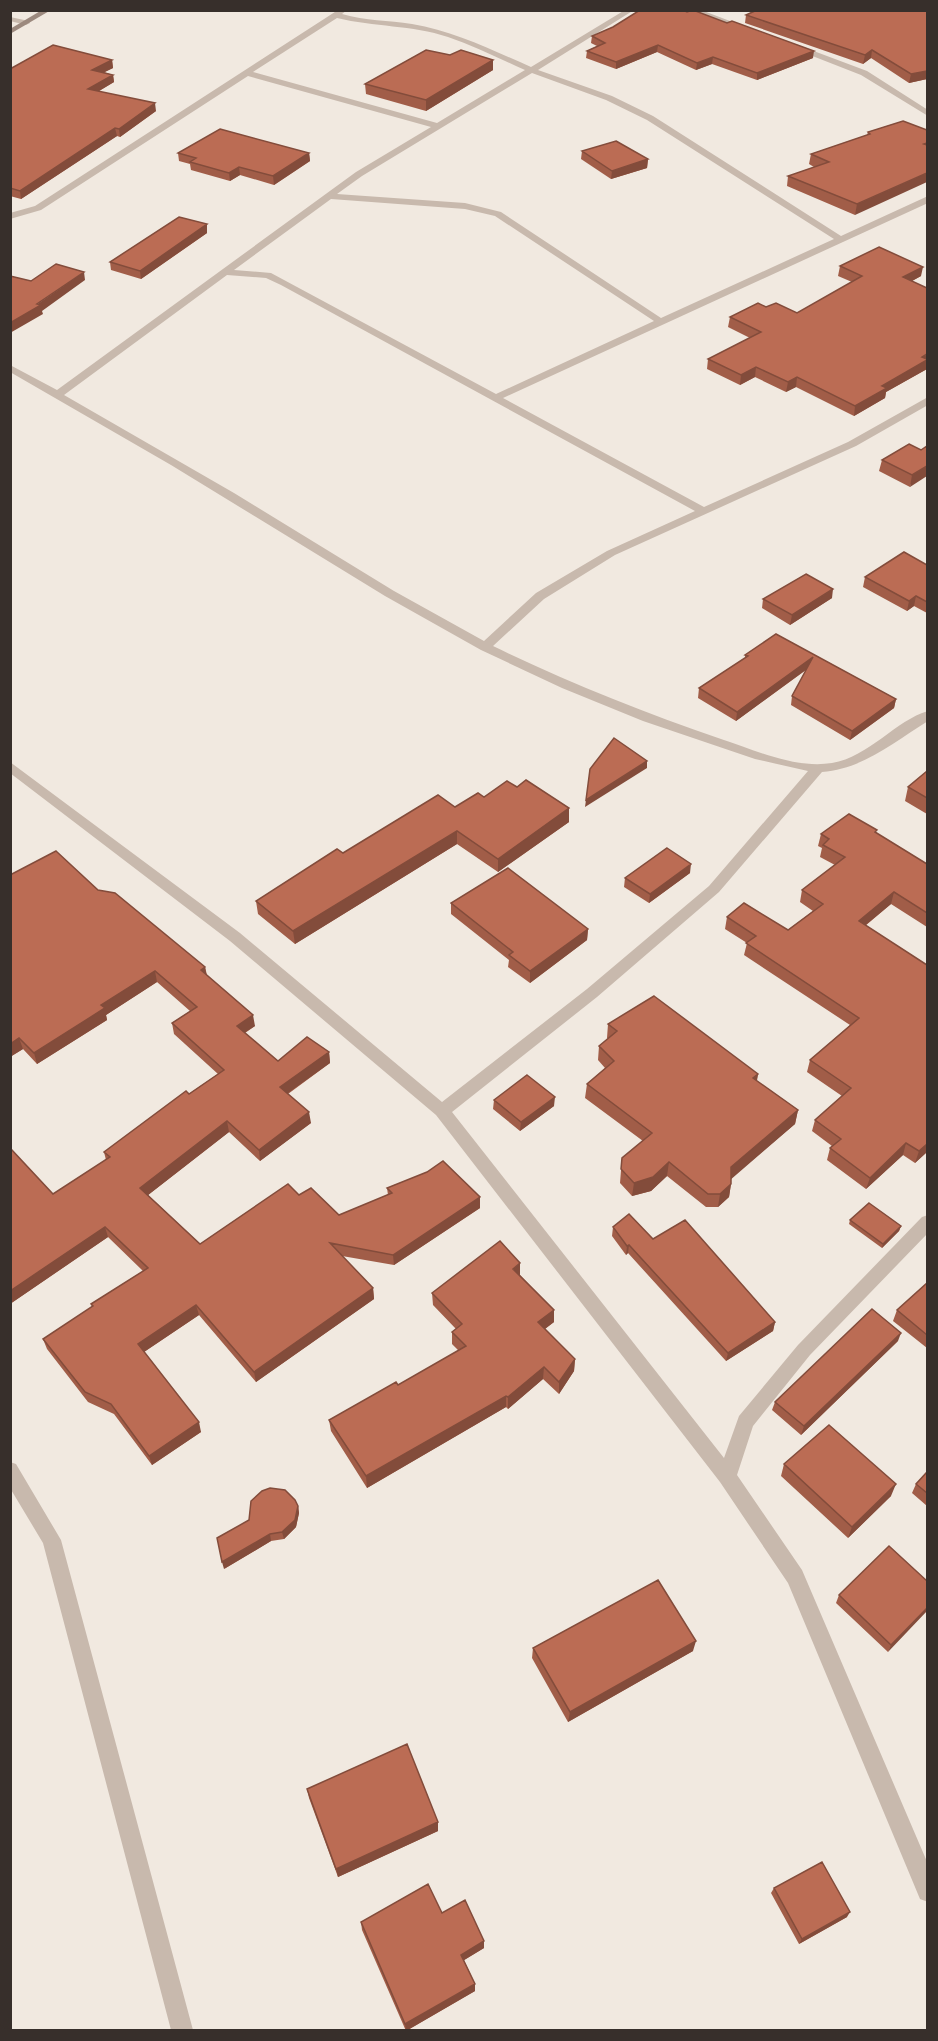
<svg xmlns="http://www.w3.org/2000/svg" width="938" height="2041" font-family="'Open Sans',sans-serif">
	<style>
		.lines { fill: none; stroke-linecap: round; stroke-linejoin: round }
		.street { fill: #c8b9ad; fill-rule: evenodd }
		.secondary { fill: #9c897e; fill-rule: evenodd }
		.wall { fill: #a15d48 }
		.shaded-wall { fill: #834c3b }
		.building { fill: #bb6c54; stroke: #834c3b; stroke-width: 1.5 }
	</style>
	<rect width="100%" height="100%" fill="#f1e9e0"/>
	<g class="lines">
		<path class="street" d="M338,10H347L342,14C366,21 388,20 412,24C454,31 492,50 531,67L625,10H634L538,70L612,96L653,116L841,236L928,196V203L503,398L704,507L848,442L928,397V405L856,446L615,555L544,599L493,646C567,682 643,712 721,739C755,750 795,769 832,763C869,757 896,720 928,711V721C894,742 863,769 822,772L719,892L597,997L452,1112L724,1458L739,1416L798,1345L922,1217L928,1215V1233L810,1355L753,1426L737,1475L802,1570L928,1864V1902L920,1899L788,1583L720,1482L436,1115L230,941L10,773V762L240,933L442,1102L587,989L709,886L808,771L755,759L643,721L562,688L481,650L385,596L171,465L10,372V365L57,390L356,172L431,127L248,76L41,210L10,219V213L35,206ZM337,18C374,27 412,25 448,37C474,46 500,59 525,70L437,123L253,72ZM532,73L606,100L647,120L834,239L661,318L501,212L465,203L337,194L362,176ZM331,199L465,209L495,216L654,321L496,394L271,273L234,270ZM227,275L266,278L281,285L695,511L607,551L536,593L484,641L394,591L234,493L64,395Z
			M689,10H701L751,29L744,31Z
			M10,17L29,21L30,23L26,25L10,21Z
			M795,44L867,71L928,110V116L861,75L792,48L791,46Z
			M10,1462L16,1464L61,1540L193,2030H171L43,1543L10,1488Z"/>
		<path class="secondary" d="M42,10H51L10,34V29Z"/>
	</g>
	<path class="wall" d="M927,10V79L909,83L871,58L863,64L745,23L746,15Z
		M592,36L813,58L757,80L712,64L696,70L657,52L616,69L586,58L587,51L597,46L591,43Z
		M450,55L493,60V70L426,111L366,94L365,84Z
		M112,60L113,68L104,72L113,75L114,82L99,91L156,111L120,137L117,136L21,199L10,196V69Z
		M903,121L855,215L787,186L788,176L814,167L809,164L811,154L867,135L868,132Z
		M582,151L648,159L647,168L611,179L581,159Z
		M178,153H309L310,161L274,185L240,175L230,181L191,170L190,164L179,161Z
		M207,224V233L141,279L111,270L110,262Z
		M840,266L921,276L912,281L927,369L886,392L885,398L854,416L796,387L786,392L755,377L740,385L707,369L708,359L750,338L728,327L730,317L766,307L797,313L852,282L838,276Z
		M921,450L910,487L879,471L882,460Z
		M927,565V613L914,606L907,611L863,587L865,577Z
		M832,598L790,625L762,608L763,599Z
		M776,634L896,699L894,708L850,740L791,705L792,696L806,670L736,721L698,698L699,688L745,659V655Z
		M927,771V814L905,801L908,787Z
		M484,797L569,822L498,872L457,844L295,944L258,914L256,901L343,853L455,807Z
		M821,834H877L927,864V927L891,904L865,926L927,965V1152L915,1163L903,1155L866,1189L827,1160L830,1148L832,1146L812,1131L815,1120L842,1096L807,1072L810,1060L850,1025L744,955L747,943L725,929L727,917L788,930L813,911L800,902L802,890L835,865L820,857L822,848L818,846Z
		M690,873L649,903L624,887L625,878Z
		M10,875L98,890L205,967L207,975L255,1026L245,1033L278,1061L329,1052L330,1063L288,1094L311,1123L260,1161L229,1132L148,1195L200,1244L299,1195L339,1215L388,1195L387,1188L480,1197V1208L394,1265L342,1256L373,1288L374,1299L256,1382L199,1315L144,1352L201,1432L152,1465L114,1414L88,1402L47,1349L43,1339L92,1307L91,1304L143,1271L108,1237L10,1304V1148L53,1194L106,1160L104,1152L218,1074L174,1034L172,1023L190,1011L157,982L106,1015L107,1020L37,1064L23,1049L10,1057Z
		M451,903L588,929L587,940L530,983L508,967L509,960L451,914Z
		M608,1024L758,1074L757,1081L798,1110L795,1124L731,1178V1184L729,1197L718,1207H706L667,1176L651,1191L632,1196L620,1183L622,1158L643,1141L585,1098L587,1084L605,1068L598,1060L599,1046L608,1039L607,1038Z
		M494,1100L554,1106L520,1131L493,1109Z
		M850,1220L901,1226L899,1231L882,1248L849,1224Z
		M613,1227L653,1239L775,1322L773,1331L726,1361L628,1253L626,1255L612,1236Z
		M520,1275L554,1310V1322L545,1329L575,1359L574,1371L559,1394L543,1379L508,1409L506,1407L367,1488L331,1431L329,1420L398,1385L459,1351L452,1344V1332L456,1329L433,1305L432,1293Z
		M927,1283V1348L893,1321L897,1310Z
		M898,1341L801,1435L772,1410L775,1402Z
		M784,1464L891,1496L848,1538L781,1476Z
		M927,1472V1506L912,1493L916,1484Z
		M298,1506L299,1513L296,1527L284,1539L271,1541L224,1569Z
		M927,1581L888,1652L836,1603L839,1595Z
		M533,1648L693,1651L568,1722L532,1658Z
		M307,1789L438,1822V1831L338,1877L309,1798Z
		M774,1888L847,1917L799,1944L771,1893Z
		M442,1913L484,1941V1948L464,1960L475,1984V1991L406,2031L362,1930L361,1922Z"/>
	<path class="shaded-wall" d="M658,45L657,52L616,69V62Z
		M872,50L871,58L863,64L865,55Z
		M814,51L813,58L757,80V73Z
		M713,57L712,64L696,70L697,63Z
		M112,60L113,68L93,78L92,70Z
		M493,60V70L426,111V100Z
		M927,71V79L909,83L911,74Z
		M113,75L114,82L89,97L88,89Z
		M155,103L156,111L120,137L119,129Z
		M115,128L117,136L21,199L20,191Z
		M309,153L310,161L274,185L273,176Z
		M648,159L647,168L611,179L612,171Z
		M239,167L240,175L230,181L229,173Z
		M927,173V182L855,215L857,204Z
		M207,224V233L141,279L140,271Z
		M923,267L921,276L901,287L903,277Z
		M84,272L85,280L42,311L43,314L10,333V323Z
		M927,354V369L886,392L885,398L854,416L855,406Z
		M756,367L755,377L740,385L741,375Z
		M797,377L796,387L786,392L788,382Z
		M927,466V476L910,487L912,475Z
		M833,589L832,598L790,625L792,615Z
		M916,596L914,606L907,611L909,601Z
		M813,657L811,666L736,721L737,712Z
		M896,699L894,708L850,740L852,731Z
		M647,761V768L585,807L586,800Z
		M569,808V822L498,872V859Z
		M457,831V844L295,944L293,931Z
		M691,864L690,873L649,903L650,894Z
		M894,892L891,904L856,933L859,921Z
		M588,929L587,940L530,983V971Z
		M205,967L207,978L201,970Z
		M155,971L157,982L106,1015L107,1020L37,1064L34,1053L101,1005Z
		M253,1015L255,1026L238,1037L237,1026Z
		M19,1038L23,1049L10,1057V1044Z
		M329,1052L330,1063L281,1098L280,1087Z
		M758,1074L755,1088L753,1078Z
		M555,1097L554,1106L520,1131L521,1122Z
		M798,1110L795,1124L729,1181L731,1167Z
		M309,1112L311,1123L260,1161L259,1150Z
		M227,1121L229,1132L143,1199L140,1188Z
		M906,1143L903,1155L866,1189L870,1178Z
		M927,1144V1152L915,1163L919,1151Z
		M669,1162L667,1176L651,1191L632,1196L634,1183Z
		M731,1184L729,1197L718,1207L720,1194Z
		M480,1197V1208L394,1265L393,1255Z
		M901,1226L899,1231L882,1248L883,1244Z
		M105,1227L108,1237L10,1304V1291Z
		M629,1245L628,1253L626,1255L627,1246Z
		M520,1263V1276L513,1269Z
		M373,1288L374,1299L256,1382L254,1372Z
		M196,1305L199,1315L141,1354L138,1344Z
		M554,1310V1322L538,1334V1322Z
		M775,1322L773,1331L726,1361L728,1353Z
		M901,1333L898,1341L801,1435L804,1426Z
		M575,1359L574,1371L559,1394V1382Z
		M544,1367L543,1379L508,1409V1397Z
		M506,1396V1407L367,1488L366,1476Z
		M199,1422L201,1432L152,1465L149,1456Z
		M896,1484L891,1496L848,1538L852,1527Z
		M298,1506L299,1513L296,1527L284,1539L282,1532Z
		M270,1534L271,1541L224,1569L222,1562Z
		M927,1608V1611L888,1652L891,1645Z
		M696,1641L693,1651L568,1722L570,1712Z
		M438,1822V1831L338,1877L336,1869Z
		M850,1912L847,1917L799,1944L802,1939Z
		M484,1941V1948L461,1962V1955Z
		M475,1984V1991L406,2031L405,2024Z"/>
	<path class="building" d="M640,10H683L687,12L693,10L727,23L732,21L814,51L757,73L713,57L697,63L658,45L616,62L587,51L605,43L592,36L613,27Z
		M757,10H927V71L911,74L872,50L865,55L746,15Z
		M53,45L112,60L92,70L113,75L88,89L155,103L119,129L115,128L20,191L10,188V69Z
		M426,50L450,55L461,50L493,60L426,100L365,84Z
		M903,121L927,130V143L924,144L927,145V173L857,204L788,176L829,162L811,154L870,134L868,132Z
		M220,129L309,153L273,176L239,167L229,173L190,162L196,158L178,153Z
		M616,141L648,159L612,171L582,151Z
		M179,217L207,224L140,271L110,262Z
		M879,247L923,267L903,277L927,288V354L922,357L927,359V360L882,386L887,388L855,406L797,377L788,382L756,367L741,375L708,359L761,332L730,317L758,303L766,307L776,303L797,313L862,276L840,266Z
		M56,264L84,272L37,304L41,305L10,323V276L31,281Z
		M909,444L921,450L927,446V466L912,475L882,460Z
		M904,552L927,565V602L916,596L909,601L865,577Z
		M806,574L833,589L792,615L763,599Z
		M776,634L896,699L852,731L792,696L813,657L737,712L699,688L748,656L745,655Z
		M614,738L647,761L586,800L590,769Z
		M927,771V798L908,787Z
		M526,780L569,808L498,859L457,831L293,931L256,901L337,849L343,853L438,795L455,807L478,793L484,797L507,781L517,787Z
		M849,814L877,830L875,832L927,864V913L894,892L859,921L927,965V1144L919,1151L906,1143L870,1178L830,1148L841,1139L815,1120L851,1088L810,1060L859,1018L746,943L756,936L727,917L744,903L788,930L823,904L802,890L845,857L823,845L829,839L821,834Z
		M667,848L691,864L650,894L625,878Z
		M56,851L98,890L115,893L205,967L201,970L253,1015L237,1026L278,1061L307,1037L329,1052L280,1087L309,1112L259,1150L227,1121L140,1188L200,1244L288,1184L299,1195L311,1188L339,1215L392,1193L387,1188L427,1172L443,1161L480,1197L393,1255L330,1243L373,1288L254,1372L196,1305L138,1344L199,1422L149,1456L111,1404L85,1392L43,1339L93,1306L91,1304L148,1268L105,1227L10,1291V1148L53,1194L110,1157L104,1152L186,1091L189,1094L224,1070L172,1023L197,1007L155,971L101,1005L105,1008L34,1053L19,1038L10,1044V875Z
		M508,868L588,929L530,971L509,955L513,952L451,903Z
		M654,996L758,1074L753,1078L798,1110L731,1167V1184L720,1194H708L669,1162L653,1177L634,1183L621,1169L622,1158L652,1133L587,1084L614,1061L599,1046L617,1031L608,1024Z
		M527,1075L555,1097L521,1122L494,1100Z
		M869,1203L901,1226L883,1244L850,1220Z
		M629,1214L653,1239L685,1220L775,1322L728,1353L629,1245L627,1246L613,1227Z
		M500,1241L520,1263L513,1269L554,1310L538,1322L575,1359L559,1382L544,1367L508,1397L506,1396L366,1476L329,1420L396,1382L398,1385L466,1346L452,1332L462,1324L432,1293Z
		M927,1283V1335L897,1310Z
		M872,1309L901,1333L804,1426L775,1402Z
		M829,1425L896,1484L852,1527L784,1464Z
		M927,1472V1493L916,1484Z
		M270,1488L285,1490L295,1500L298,1506L295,1520L282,1532L270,1534L222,1562L217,1538L249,1520L251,1501L262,1491Z
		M889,1546L927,1581V1608L891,1645L839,1595Z
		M658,1580L696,1641L570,1712L533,1648Z
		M407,1744L438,1822L336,1869L307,1789Z
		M822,1862L850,1912L802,1939L774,1888Z
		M428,1884L442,1913L465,1900L484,1941L461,1955L475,1984L405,2024L361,1922Z"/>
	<rect width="938" height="2041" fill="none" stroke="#372f2b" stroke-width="24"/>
</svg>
